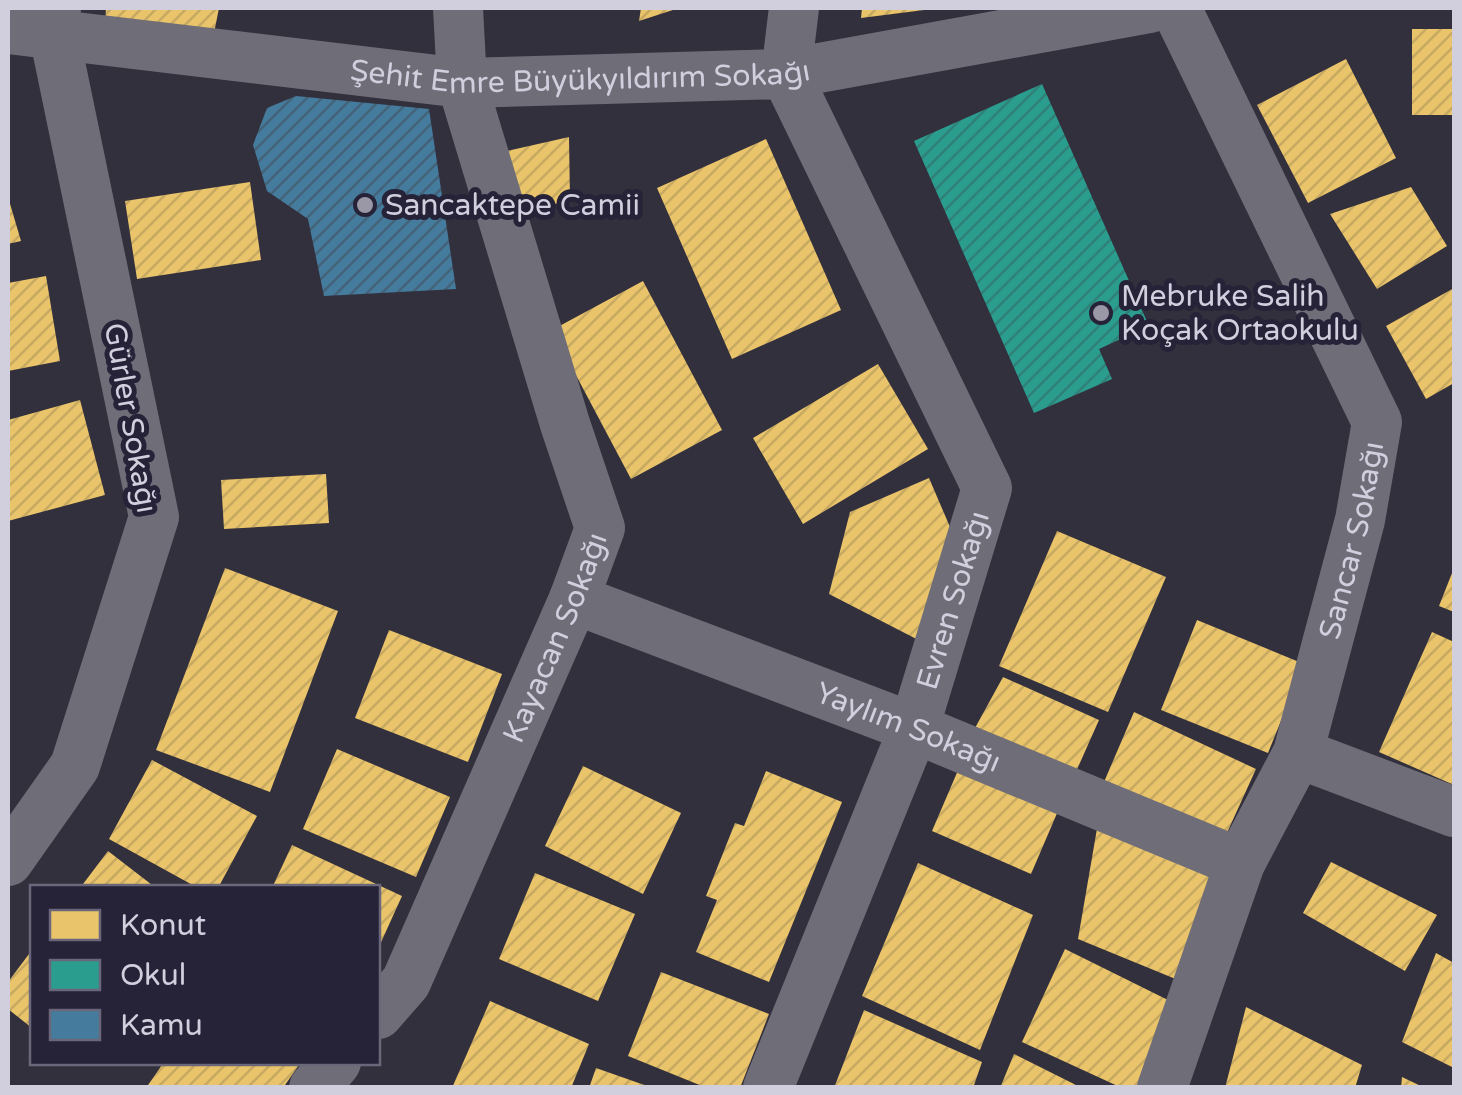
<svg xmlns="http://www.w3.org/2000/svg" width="1462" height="1095" font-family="'Varela Round',sans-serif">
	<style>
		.homes { fill: url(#homes-hatch) }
		.schools { fill: url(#schools-hatch) }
		.public { fill: url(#public-hatch) }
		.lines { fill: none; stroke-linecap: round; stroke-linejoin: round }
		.minor { stroke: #6f6e78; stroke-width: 50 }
		.poi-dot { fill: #9a97a6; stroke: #262238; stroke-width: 4 }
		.labels { text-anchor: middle; stroke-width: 10; stroke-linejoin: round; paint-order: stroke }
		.street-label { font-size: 30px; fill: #d1cfde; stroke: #262238 }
		.poi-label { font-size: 30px; fill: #d1cfde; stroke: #262238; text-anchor: start }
	</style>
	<defs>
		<pattern id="homes-hatch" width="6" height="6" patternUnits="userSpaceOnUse" patternTransform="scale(2.5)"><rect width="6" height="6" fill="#e9c46a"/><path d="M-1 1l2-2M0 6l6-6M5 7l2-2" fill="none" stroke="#c7a962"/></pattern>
		<pattern id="schools-hatch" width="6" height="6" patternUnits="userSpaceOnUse" patternTransform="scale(2.5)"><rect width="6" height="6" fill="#2a9d8f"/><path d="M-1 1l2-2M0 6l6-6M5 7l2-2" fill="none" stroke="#308078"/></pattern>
		<pattern id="public-hatch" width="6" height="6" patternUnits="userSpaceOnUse" patternTransform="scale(2.5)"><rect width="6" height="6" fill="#457b9d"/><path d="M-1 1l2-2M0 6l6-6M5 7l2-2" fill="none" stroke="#436379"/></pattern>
	</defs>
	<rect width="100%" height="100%" fill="#33303d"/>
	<path class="homes" d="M106,8H219L214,33L104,40Z
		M641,8H679L639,21Z
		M862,8H924V10L861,18Z
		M1412,29H1454V115H1412Z
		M1346,59L1396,158L1308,203L1257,105Z
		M569,137L570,201L520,211L502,152Z
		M766,139L841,310L732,359L657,188Z
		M250,182L261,260L137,279L125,201Z
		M1411,187L1447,246L1377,289L1330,214Z
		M8,197L21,241L8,244Z
		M46,276L60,361L8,371V283Z
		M643,281L722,430L631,479L552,330Z
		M1454,288V383L1426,399L1386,326Z
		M878,364L928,449L803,524L753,438Z
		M80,400L105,495L8,521V420Z
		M326,474L329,523L224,529L221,480Z
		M929,478L950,527L930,646L829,594L850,512Z
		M1057,531L1166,577L1108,712L999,666Z
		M225,568L338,611L270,792L156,750Z
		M1454,568V612L1439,606Z
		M1197,620L1304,664L1268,753L1161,710Z
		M389,630L502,674L468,762L355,718Z
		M1432,632L1454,642V785L1379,752Z
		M1003,677L1099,720L1071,783L969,739Z
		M1134,712L1256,769L1221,846L1101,789Z
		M337,749L450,797L416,877L303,829Z
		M152,760L257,816L218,888H198L109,839Z
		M583,766L681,813L643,894L545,846Z
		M959,768L1058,811L1031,874L932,831Z
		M766,771L842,802L769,982L696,952L717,900L706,896L735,823L744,826Z
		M1099,817L1226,867L1178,980L1078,939Z
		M292,845L402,896L378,949V888H272Z
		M108,851L156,888H80Z
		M1331,862L1437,915L1405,971L1303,913Z
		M918,863L1033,915L980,1050L862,996Z
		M535,873L635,914L598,1001L499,959Z
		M1065,949L1170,1001L1146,1088H1122L1022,1042Z
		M32,950V1028L8,1009V982Z
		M1436,953L1454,963V1068L1402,1042Z
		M661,972L769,1014L740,1088H707L628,1056Z
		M490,1001L589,1044L571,1088H452Z
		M1246,1007L1362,1065L1355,1088H1225Z
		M864,1010L982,1062L973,1088H834Z
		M1014,1054L1082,1088H1000Z
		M164,1062H301L283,1088H146Z
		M596,1068L650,1087L649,1088H589Z
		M1402,1077L1425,1088H1401Z"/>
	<path class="schools" d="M1042,84L1149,326L1099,349L1112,379L1034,413L914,141Z"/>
	<path class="public" d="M296,96L429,109L456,289L324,296L308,219L267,191L253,145L267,108Z"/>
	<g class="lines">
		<g class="minor">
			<path id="s1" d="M8,29L462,83L786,74L1150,8"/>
			<path id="s2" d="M574,599L914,728L1240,863"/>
			<path d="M1298,753L1454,812"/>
			<path d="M8,861L75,766L154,517L54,34L56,8"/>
			<path id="s3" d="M378,1014L406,982L574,599L600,528L565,424L462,83L458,8"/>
			<path d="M314,1088L336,1062"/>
			<path id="s4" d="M768,1088L914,728L987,488L786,74L794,8"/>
			<path id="s5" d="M1162,1088L1240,863L1298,753L1360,520L1377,422L1176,8"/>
		</g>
	</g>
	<g class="poi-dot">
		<circle cx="365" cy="205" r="10"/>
		<circle cx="1101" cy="313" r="10"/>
	</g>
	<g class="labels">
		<g class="street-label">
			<text dy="10" stroke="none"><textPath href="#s1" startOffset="575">Şehit Emre Büyükyıldırım Sokağı</textPath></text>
			<text transform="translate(131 418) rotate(80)" y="10">Gürler Sokağı</text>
			<text dy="10" stroke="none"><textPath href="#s5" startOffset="582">Sancar Sokağı</textPath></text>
			<text dy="10" stroke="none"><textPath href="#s4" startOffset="522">Evren Sokağı</textPath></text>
			<text dy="10" stroke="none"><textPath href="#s3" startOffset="418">Kayacan Sokağı</textPath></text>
			<text dy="10" stroke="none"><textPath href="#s2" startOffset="358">Yaylım Sokağı</textPath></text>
		</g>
		<g class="poi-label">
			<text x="385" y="215">Sancaktepe Camii</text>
			<text x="1121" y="306">Mebruke Salih<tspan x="1121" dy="34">Koçak Ortaokulu</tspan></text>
		</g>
	</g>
	<rect width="1462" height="1095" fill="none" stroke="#d1cfde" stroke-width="20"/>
	<rect x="30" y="885" width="350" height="180" fill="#262238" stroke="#6a677a" stroke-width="2.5"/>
	<rect x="50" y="910" width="50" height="30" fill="#e9c46a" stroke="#6a677a" stroke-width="2.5"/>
	<text x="120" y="935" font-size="30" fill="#d1cfde">Konut</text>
	<rect x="50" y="960" width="50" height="30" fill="#2a9d8f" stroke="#6a677a" stroke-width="2.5"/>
	<text x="120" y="985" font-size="30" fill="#d1cfde">Okul</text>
	<rect x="50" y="1010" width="50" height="30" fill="#457b9d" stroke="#6a677a" stroke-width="2.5"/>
	<text x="120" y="1035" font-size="30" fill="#d1cfde">Kamu</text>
</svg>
